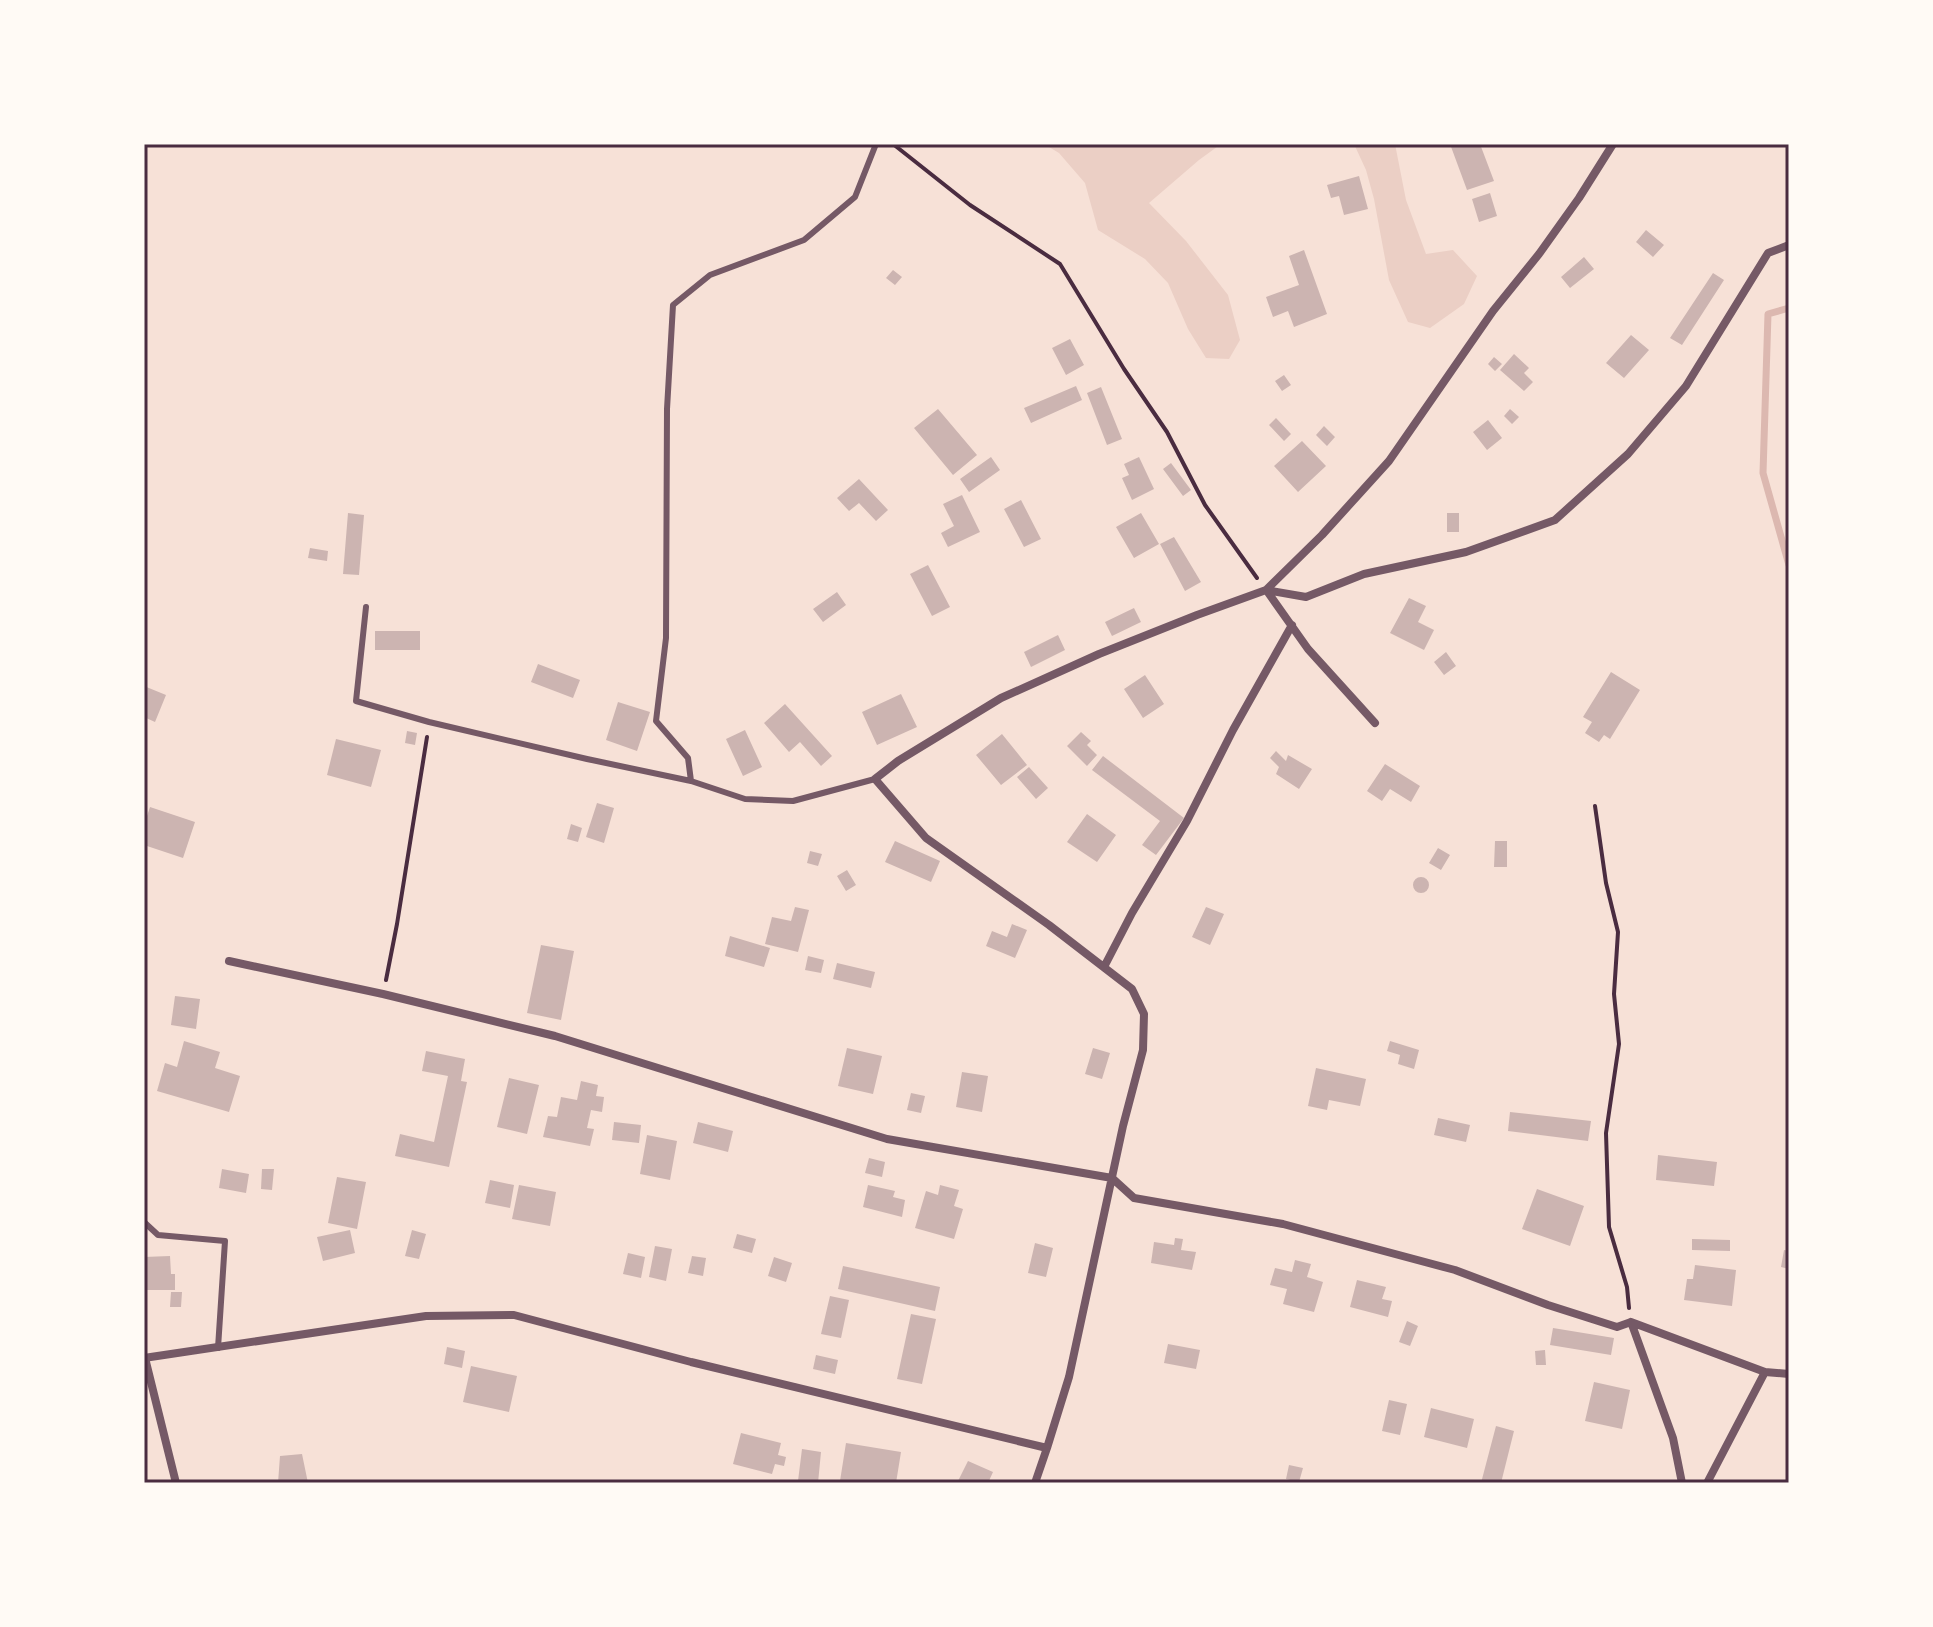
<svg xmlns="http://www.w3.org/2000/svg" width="1933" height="1627" font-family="Lato,sans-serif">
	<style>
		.green { fill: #ebcfc5 }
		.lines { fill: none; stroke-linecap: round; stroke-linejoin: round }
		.stream { stroke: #dcb8b0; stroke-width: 7 }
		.building { fill: #ccb4b1 }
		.path { stroke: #4a2c40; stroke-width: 4 }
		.service { stroke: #755966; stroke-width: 6 }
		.minor { stroke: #755966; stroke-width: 8 }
		.neatline { fill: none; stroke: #4a2c40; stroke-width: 3 }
	</style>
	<rect width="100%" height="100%" fill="#f7e1d7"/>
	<path class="green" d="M1044,144H1221L1199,160L1149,203L1186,241L1228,295L1240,340L1229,359L1206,358L1188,329L1168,283L1145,259L1098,230L1085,183L1059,153Z
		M1354,144H1395L1406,200L1426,254L1453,250L1477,276L1464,304L1430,328L1408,322L1389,280L1374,199L1366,170Z"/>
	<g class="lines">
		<path class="stream" d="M1789,308L1768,314L1763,473L1789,565"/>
	</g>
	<path class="building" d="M1450,144H1480L1494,181L1467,190Z
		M1359,176L1368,209L1344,215L1339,196L1331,198L1327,185Z
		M1490,193L1497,216L1479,222L1472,199Z
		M1646,230L1664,245L1653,257L1636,242Z
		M1304,250L1327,314L1294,327L1288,311L1273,317L1266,297L1299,285L1289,256Z
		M1584,257L1594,269L1570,288L1561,277Z
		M893,270L902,277L895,285L886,278Z
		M1713,273L1724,280L1682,345L1670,338Z
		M1631,335L1649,350L1624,378L1606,363Z
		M1070,339L1084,365L1066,375L1052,348Z
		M1514,354L1529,368L1524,373L1533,382L1524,391L1500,370Z
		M1494,357L1502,364L1495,371L1488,364Z
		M1284,375L1291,385L1282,391L1275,381Z
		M1076,386L1082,400L1031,423L1024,408Z
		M1101,387L1122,439L1107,445L1087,393Z
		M938,409L977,455L953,475L914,428Z
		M1510,409L1519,417L1512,424L1504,416Z
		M1276,418L1291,434L1284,441L1269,425Z
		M1488,420L1502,438L1487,450L1473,432Z
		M1324,426L1335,437L1327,446L1316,435Z
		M1302,441L1326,466L1298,492L1274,466Z
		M991,457L1000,470L969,492L960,479Z
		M1139,457L1154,489L1132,500L1122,478L1129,475L1124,464Z
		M1171,463L1191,490L1183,496L1163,469Z
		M859,479L888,510L876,521L859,503L849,511L837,498Z
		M962,495L980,532L948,547L941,533L954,526L943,504Z
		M1021,500L1041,539L1024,547L1004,509Z
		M348,513L364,515L359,575L343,574Z
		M1141,513L1159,544L1134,558L1116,527Z
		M1447,513H1459V532H1447Z
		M1174,537L1201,582L1185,591L1160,544Z
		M310,548L328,551L327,561L308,558Z
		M928,565L950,607L932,616L910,574Z
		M837,592L846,605L823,622L813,609Z
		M1409,598L1426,606L1418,622L1434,630L1424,650L1390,633Z
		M1134,608L1141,622L1112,636L1105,622Z
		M375,631H420V650H375Z
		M1058,635L1065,650L1031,667L1024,652Z
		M1446,652L1456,666L1444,675L1434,662Z
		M538,664L580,680L573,698L531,682Z
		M1611,672L1640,690L1610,739L1604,735L1599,742L1585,733L1592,722L1583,717Z
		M1145,675L1164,704L1143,718L1124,689Z
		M144,686L166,695L155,722L144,717Z
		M901,694L917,727L877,745L862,712Z
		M618,702L650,712L637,751L606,740Z
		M785,704L832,756L821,766L800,742L789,752L764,723Z
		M745,730L762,767L743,776L726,739Z
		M407,731L417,733L415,745L405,743Z
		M1081,732L1091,741L1087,745L1097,755L1087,766L1067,746Z
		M1002,734L1027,765L1001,785L976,755Z
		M336,739L381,750L371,787L327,775Z
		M1276,751L1286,761L1288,755L1312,769L1299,789L1276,774L1279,767L1270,758Z
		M1103,756L1184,818L1156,855L1142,845L1160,821L1092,770Z
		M1385,764L1420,786L1411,802L1390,789L1382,801L1367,791Z
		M1029,767L1048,788L1036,799L1017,777Z
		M597,803L614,808L604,843L586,837Z
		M150,807L195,822L183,858L144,845V825Z
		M1087,814L1116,835L1097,862L1067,842Z
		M571,824L582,828L578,842L567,839Z
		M895,841L940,861L931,882L885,862Z
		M1495,841H1507V867H1494Z
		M1438,848L1450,855L1441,870L1429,863Z
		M810,851L822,854L818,866L807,863Z
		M847,870L856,885L846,891L837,876Z
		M1413 885a8 8 0 1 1 16 0a8 8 0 1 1-16 0Z
		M795,907L809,910L798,952L765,944L772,917L791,921Z
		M1206,907L1224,914L1210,945L1192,937Z
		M1012,924L1027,930L1015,958L986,946L992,931L1007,937Z
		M730,936L770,948L764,967L725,956Z
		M541,945L574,951L561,1020L527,1013Z
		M808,956L824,960L821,973L805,970Z
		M837,963L875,972L871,988L833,979Z
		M175,996L200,999L196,1029L171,1025Z
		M184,1041L220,1052L215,1068L240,1076L229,1112L157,1091L165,1063L177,1067Z
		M1390,1041L1419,1050L1414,1069L1398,1064L1400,1055L1387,1051Z
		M847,1048L882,1056L873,1094L838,1086Z
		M1093,1048L1110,1053L1102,1079L1085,1074Z
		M426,1051L465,1059L461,1081L467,1082L449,1167L395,1156L400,1134L434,1142L448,1076L422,1071Z
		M1316,1068L1366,1079L1360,1106L1329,1100L1327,1110L1308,1106Z
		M962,1072L988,1076L982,1112L956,1107Z
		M509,1078L539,1085L527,1134L497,1127Z
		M581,1081L598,1085L596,1096L604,1097L602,1112L591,1110L587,1128L594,1129L590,1146L543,1137L548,1116L557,1117L561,1097L577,1100Z
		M911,1093L925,1096L921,1113L907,1110Z
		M1510,1112L1591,1121L1588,1141L1508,1131Z
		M1438,1118L1470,1125L1466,1142L1434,1135Z
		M614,1122L641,1125L639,1143L612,1140Z
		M698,1122L733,1131L728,1152L693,1143Z
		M647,1135L677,1141L670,1180L640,1174Z
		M1658,1155L1717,1162L1714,1186L1656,1180Z
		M869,1158L885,1162L882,1177L865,1173Z
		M222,1169L249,1174L246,1193L219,1188Z
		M262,1169H274L272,1190L261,1189Z
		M337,1177L366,1182L357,1229L328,1223Z
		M490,1180L514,1185L510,1208L485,1203Z
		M519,1185L556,1192L550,1226L512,1219Z
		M868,1185L895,1191L893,1197L905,1200L902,1217L863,1207Z
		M940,1185L959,1190L954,1206L963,1209L954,1239L915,1228L926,1191L938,1195Z
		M1537,1189L1584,1206L1570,1246L1522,1229Z
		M350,1230L355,1253L323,1261L317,1237Z
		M412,1230L426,1234L419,1259L405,1256Z
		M737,1234L756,1239L752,1253L733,1248Z
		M1175,1238L1183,1239L1181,1250L1196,1252L1192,1270L1151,1263L1154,1242L1174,1245Z
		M1692,1239L1730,1240V1251L1692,1250Z
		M1035,1243L1053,1248L1046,1277L1028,1273Z
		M655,1246L672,1249L666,1281L649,1277Z
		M1784,1250L1789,1251V1269L1781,1267Z
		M628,1253L645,1257L641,1278L623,1274Z
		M170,1256L171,1274H175V1290H144V1257Z
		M692,1256L706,1258L703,1276L688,1273Z
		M774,1257L792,1263L786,1282L768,1276Z
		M1295,1260L1311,1264L1307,1277L1323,1282L1314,1312L1283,1304L1287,1289L1270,1285L1275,1268L1292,1272Z
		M1695,1265L1736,1270L1732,1306L1684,1300L1687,1279H1693Z
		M843,1266L940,1287L935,1311L838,1289Z
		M1357,1280L1386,1287L1382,1299L1392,1301L1388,1317L1350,1307Z
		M171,1292H182L181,1307H170Z
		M830,1296L849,1300L841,1338L821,1334Z
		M911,1314L936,1319L922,1384L897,1379Z
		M1407,1321L1418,1326L1410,1346L1399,1342Z
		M1553,1328L1614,1338L1611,1355L1550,1345Z
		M1168,1344L1200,1350L1196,1369L1164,1363Z
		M447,1347L465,1351L462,1368L444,1364Z
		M1545,1350L1546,1365H1536L1535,1351Z
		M816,1355L838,1360L835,1374L813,1369Z
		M471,1366L517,1376L509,1412L463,1402Z
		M1594,1382L1630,1390L1622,1429L1585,1421Z
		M1389,1400L1407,1404L1400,1435L1382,1431Z
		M1431,1408L1474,1419L1467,1448L1424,1437Z
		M1496,1426L1514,1431L1501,1483H1481Z
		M741,1433L781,1443L778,1455L786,1457L784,1466L775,1464L772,1474L733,1464Z
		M846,1443L901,1452L896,1483H855L840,1481Z
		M802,1449L821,1452L818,1483L798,1481Z
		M302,1454L308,1483H278L280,1456Z
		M968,1461L993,1472L988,1483H957Z
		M1289,1465L1303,1468L1299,1482L1286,1479Z"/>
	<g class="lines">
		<path class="path" d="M893,144L970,205L1060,264L1124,369L1167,432L1205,505L1257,578
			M1595,806L1606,883L1618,932L1614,994L1619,1044L1606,1133L1609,1227L1627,1287L1629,1308
			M386,980L397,924L427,737"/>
		<path class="service" d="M366,607L356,701L429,722L587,759L691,781L745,799L793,801L875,779
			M691,781L688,758L656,721L666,638L667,409L673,305L710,275L804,240L855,197L876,144
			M144,1091V1090
			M144,1222L158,1235L225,1241L218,1348"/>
		<path class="minor" d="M1266,590L1306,597L1364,574L1466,552L1555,520L1628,454L1686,386L1768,253L1789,245
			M1267,591L1308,649L1375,723
			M229,961L383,994L555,1036L887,1139L1112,1178L1134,1198L1283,1224L1455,1270L1548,1305L1617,1327L1631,1322L1673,1438L1682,1483
			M1104,967L1132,913L1187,821L1233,730L1292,625
			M1631,1322L1765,1372L1789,1374
			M144,1358L426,1316L514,1315L691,1362L1047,1448L1069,1377L1123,1126L1143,1050L1144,1014L1132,989L1049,925L926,838L875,779L898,761L1001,698L1099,654L1197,615L1266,590L1322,535L1389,461L1493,311L1539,254L1579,198L1613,144
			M145,1358L176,1483
			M1035,1483L1047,1448
			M1707,1483L1765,1372"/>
	</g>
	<rect width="1933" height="1627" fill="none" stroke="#fffaf5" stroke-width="292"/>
	<rect x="146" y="146" width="1641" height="1335" class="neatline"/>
</svg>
